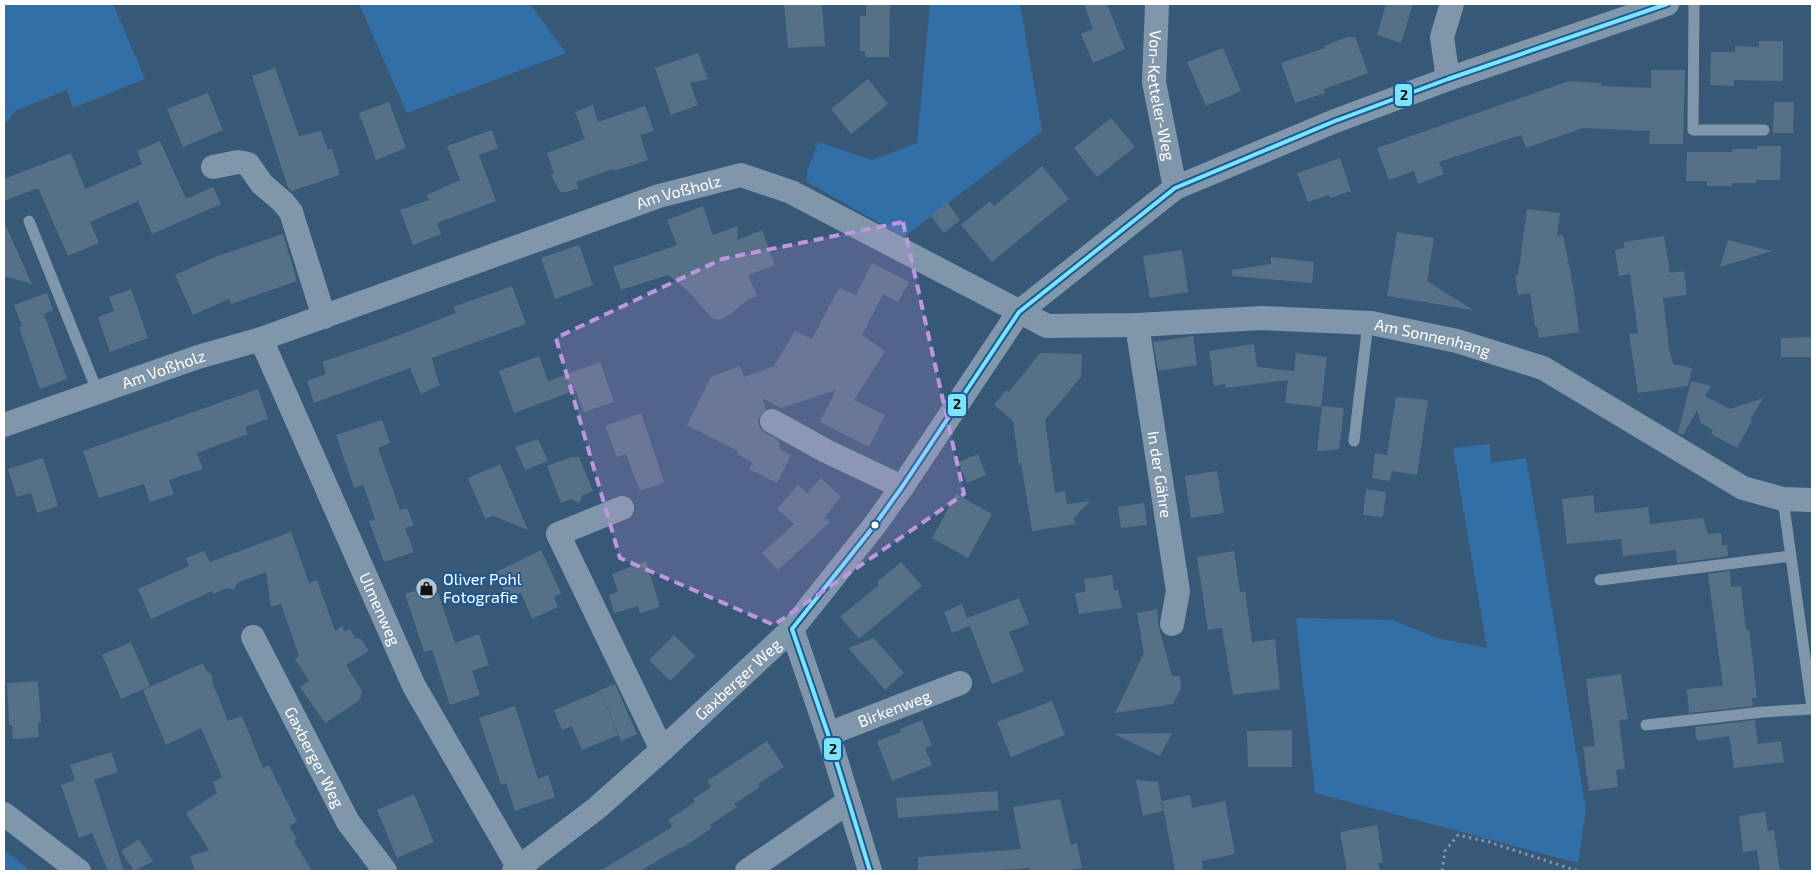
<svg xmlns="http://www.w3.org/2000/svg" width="1816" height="875" font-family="'Exo 2',sans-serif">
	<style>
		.green { fill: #336fa7 }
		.building { fill: #567088 }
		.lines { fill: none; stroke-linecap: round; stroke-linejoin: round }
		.path { stroke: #8096aa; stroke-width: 3; stroke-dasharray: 2.5 4; stroke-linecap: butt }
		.service { stroke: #8096aa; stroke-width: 11 }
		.minor { stroke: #8096aa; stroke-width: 24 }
		.bus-1-casing { stroke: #1e5991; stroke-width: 8 }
		.bus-1 { stroke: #7ae5fd; stroke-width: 4 }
		.marked { fill: #bd96df; fill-opacity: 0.2; stroke: #bd96df; stroke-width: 4; stroke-dasharray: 10 6; stroke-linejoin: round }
		.bus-dot { fill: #fff; stroke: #1e5991; stroke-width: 2 }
		.labels { text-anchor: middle; stroke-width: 4; stroke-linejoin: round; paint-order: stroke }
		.street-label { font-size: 16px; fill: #fff; stroke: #1e5991 }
		.poi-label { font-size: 16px; fill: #fff; stroke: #1e5991; text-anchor: start }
		.line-badge { stroke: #1e5991; stroke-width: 2 }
		.pale-badge-label { font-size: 14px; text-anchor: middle; font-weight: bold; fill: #111 }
	</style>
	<rect width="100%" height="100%" fill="#385877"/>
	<path class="green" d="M4,4H113L145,79L73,108L67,90L15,111L4,126Z
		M359,4H530L566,53L407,113Z
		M930,4H1020L1042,131L904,237L807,182V173L818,142L872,160L917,143Z
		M1490,444L1491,463L1526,458L1586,809L1578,863L1315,793L1296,618L1392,620L1437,638L1487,648L1453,448Z
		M4,850L31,871H4Z"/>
	<path class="building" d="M784,4H822L825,46L788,48Z
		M866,4H890L889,57H865V51H860V16H866Z
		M1084,4H1107L1125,49L1093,63L1081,34L1093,29Z
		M1386,4H1413L1401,43L1377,35Z
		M1347,37H1355L1368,73L1324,89L1325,93L1295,103L1281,63L1325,48L1324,46Z
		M1759,41H1783V81L1734,80V86L1710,85L1711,52H1735V46L1759,47Z
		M1223,48L1241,91L1206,106L1187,62Z
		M698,53L708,79L690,83L698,105L671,115L655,68Z
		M275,68L299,136L321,131L328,150L332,149L340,175L292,191L288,188L252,76Z
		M1651,70H1685L1683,144H1649L1650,131L1583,128L1526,148L1521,135L1439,162L1444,174L1418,184L1414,171L1389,180L1377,148L1569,81L1601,83V86L1651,88Z
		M868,79L888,104L851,134L831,109Z
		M208,93L223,130L183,147L167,109Z
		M389,102L406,148L376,160L359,113Z
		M1774,102H1794L1793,133H1773Z
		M593,105L598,122L645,106L654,131L640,135L648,160L614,171L613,169L576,182L579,188L567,192H560L551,175L554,174L547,153L585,139L575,112Z
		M1111,118L1135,147L1097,177L1074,148Z
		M492,130L498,148L479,155L496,201L437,223L441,234L413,245L400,210L429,200L427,195L460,180L447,146Z
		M160,141L186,199L213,187L221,204L152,234L138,201L90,222L99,243L68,256L38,188L4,201V179L71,153L85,189L142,164L137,151Z
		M1757,146H1781L1780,180H1756V183H1732V186H1707V181H1686L1687,152H1732L1733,149H1757Z
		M1340,158L1351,191L1330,198L1329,195L1308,202L1297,173Z
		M1042,166L1069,199L992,262L961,225L990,201L994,206Z
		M947,202L960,220L944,233L931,216Z
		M703,206L713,235L738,226L737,240L762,230L775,265L748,275L757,296L747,300L728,316L719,320L712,318L689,292L668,275L621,290L613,267L677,245L667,220Z
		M1527,209L1560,213L1557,236L1563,235L1574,291L1579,332L1539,338L1537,326H1535L1530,293L1518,295L1515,276L1518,275Z
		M4,222L32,284L4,276Z
		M1397,232L1434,238L1427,281L1473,310L1387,296Z
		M283,234L297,281L231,304L229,299L193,315L175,275L215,257Z
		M1664,236L1670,273L1684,271L1687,295L1663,298L1669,348L1673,364L1692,368L1688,386L1638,393L1629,334L1638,333L1630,274L1619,276L1615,250L1624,248V242Z
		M1728,240L1772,251L1720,267Z
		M579,245L593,285L555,299L541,258Z
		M1182,250L1188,292L1150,298L1143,256Z
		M1271,257L1314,262L1312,283L1232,276V270L1271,264Z
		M872,263L909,282L898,302L883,294L862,335L885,351L854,400L885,415L869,447L820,422L836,390L781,408L762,398L766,409L760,415L758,422L760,428L765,433L777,439L781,450L791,455L777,483L749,469L752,462L737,454L738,451L687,425L711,377L740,366L744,377L774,366L795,331L812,339L839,288L856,295Z
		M512,286L526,324L432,358L436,375L440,385L421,394L410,368L314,403L307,381L326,374L322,362L386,340L456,313L453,307Z
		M131,289L148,338L110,352L98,317L114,311L109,297Z
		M47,293L53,310L44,314L67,379L40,389L19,327L22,326L14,305Z
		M1193,336L1197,365L1158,371L1153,342Z
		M1812,337V357H1781V338Z
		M1254,344L1257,367L1294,371L1296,353L1327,357L1321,407L1285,403L1288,380L1226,388L1225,384L1214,386L1209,351Z
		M1040,353L1082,354L1081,377L1045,420L1055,493L1065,491L1067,504L1090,501L1074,518L1075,524L1032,531L1021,462L1019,466L1013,421L994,405L1006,390L1009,392Z
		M539,356L548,381L600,362L614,402L584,412L576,390L514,413L499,371Z
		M1691,381L1711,386L1705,396L1730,409L1763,398L1750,420L1752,421L1737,448L1711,434L1713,430L1701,423L1697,410L1683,435L1678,433Z
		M258,389L268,419L245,427L248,434L197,453L203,469L169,480L174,494L150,502L144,484L99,498L83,451Z
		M1396,397L1428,400L1417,475L1392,471L1390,481L1372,478L1375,453L1387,455Z
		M1322,406L1344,408L1339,449L1317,451Z
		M641,413L664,482L640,491L626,454L617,457L605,426Z
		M382,420L390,443L378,448L400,510L407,508L414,525L405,528L414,552L384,562L369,521L375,519L363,485L354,488L336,435Z
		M538,439L548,461L525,470L515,447Z
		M978,454L986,475L967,483L958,462Z
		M571,457H579L593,491L583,495L579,503L571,499L561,503L547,466Z
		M43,458L58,506L37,513L31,493L17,497L8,469Z
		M500,464L528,530L493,516L485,519L468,478Z
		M1217,471L1224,513L1191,518L1185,476Z
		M821,478L841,497L824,518L830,522L778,570L762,553L794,524L777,509L798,485L807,493Z
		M1366,489L1386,492L1383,517L1363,515Z
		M956,494L992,514L968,558L932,538Z
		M1593,495L1595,513L1648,507L1650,524L1703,518L1708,534L1721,533L1722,546L1727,545L1728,556L1677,563L1676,550L1623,556L1621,539L1567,544L1562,499Z
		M1144,503L1147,525L1121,528L1118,507Z
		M291,532L309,583L317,580L335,631L342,626L345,632L350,629L355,638L361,639L369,651L346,665L362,691L360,700L325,723L300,687L309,681L295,659L299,656L281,604L271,607L266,572L237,583L234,590L227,588L213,594L212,591L151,619L138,589L189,566L186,558L204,551L210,562Z
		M541,550L561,593L554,597L558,607L532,619L521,593L507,599L496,572Z
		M1234,551L1240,592L1245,591L1252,642L1275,639L1280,689L1233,695L1222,628L1208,630L1197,557Z
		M646,561L660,607L640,613L638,606L614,613L609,595L618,592L612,574Z
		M901,562L922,586L859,639L840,617L879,585L877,582Z
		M1730,571L1731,587L1741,586L1746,630L1749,629L1757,698H1752L1753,706L1689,713L1687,689L1723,686L1708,574Z
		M1112,575L1114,590H1118L1122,608L1079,614L1075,593L1086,592L1084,579Z
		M435,584L455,643L479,634L489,665L472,671L480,695L450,705L432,650L424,652L405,594Z
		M1019,598L1029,624L1009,632L1024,671L992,684L970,626L952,633L944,612L962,604L967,618Z
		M1157,609L1159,628L1172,676H1180L1181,688L1173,704L1115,713L1144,653L1137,613Z
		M674,635L695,656L670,681L649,660Z
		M874,638L904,673L885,690L848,648Z
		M131,642L150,686L121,699L102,655Z
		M203,663L206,670L212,675L213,684L228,721L242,716L263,768L269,765L297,822L289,826L297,839L294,841L312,871H195L190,856L209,850L186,813L217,793L213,782L222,777L201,728L166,745L143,690Z
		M1621,674L1628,719L1619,720L1625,769L1616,770L1618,787L1589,791L1583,747L1595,746L1586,679Z
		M38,681L41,723H38L39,737L13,739L12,725H9L7,683Z
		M615,684L637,734L621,741L600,690Z
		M600,691L618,735L582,750L572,726L562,730L554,710Z
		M1052,701L1065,735L1011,757L997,722Z
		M515,706L538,779L548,775L555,797L515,811L506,783L501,785L479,718Z
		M922,720L932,746L925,748L932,765L892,781L877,741L901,732L900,729Z
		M1755,720L1758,744L1781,741L1784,762L1734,768L1729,736L1697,741L1695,727Z
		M1292,730V767H1248L1247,731Z
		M1172,733L1160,756L1114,734Z
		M767,741L784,767L758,784L760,787L734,804L737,807L710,825L712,828L682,848L681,847L640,871H600L672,827L668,820L695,802L693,799L711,787L707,781Z
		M111,752L118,772L94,780L124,871H108L92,833L79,838L61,785L75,780L70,765Z
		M1136,780L1158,782L1163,811L1143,816Z
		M997,791L999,810L898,818L896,798Z
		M414,794L434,842L397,858L377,810Z
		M1190,795L1192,808L1225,801L1235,854L1202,861L1203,871H1175L1162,801Z
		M1060,799L1071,845L1077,843L1082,868L1065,871H1030L1029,868L985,871H918V857L1021,849L1013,807Z
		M1765,812L1768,831L1774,830L1780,871H1760L1757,850L1743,852L1739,816Z
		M1377,825L1383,862L1378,863L1380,871H1347L1340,832Z
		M139,839L153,861L134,871L121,851Z"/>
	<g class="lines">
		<path class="path" d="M1442,871L1445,851L1458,835L1489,842L1578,871"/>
		<path class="service" d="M1694,4L1693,130H1764
			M29,221L98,393
			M1354,441L1368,323
			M1783,499L1812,708
			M1600,580L1791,556
			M1646,725L1763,712L1812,709"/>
		<g class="minor">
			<path id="s1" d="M1157,4L1154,82L1175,188"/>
			<path d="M1448,79L1442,37L1452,4"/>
			<path d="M213,167L238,162L248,164L262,184L283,202L291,212L324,317"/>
			<path id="s2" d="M1137,325L1178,591L1172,624"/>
			<path id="s3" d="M261,339L414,686L519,868"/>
			<path d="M772,421L826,451L902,487"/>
			<path id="s4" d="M4,425L198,357L261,339L659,196L741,175L791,192L1047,326L1137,325L1262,318L1371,323L1457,341L1543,368L1743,488L1783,499L1812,500"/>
			<path d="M622,508L558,534L662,750"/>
			<path d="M792,629L828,734L870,871"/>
			<path id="s5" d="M253,637L348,822L385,871"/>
			<path id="s6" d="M828,734L960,683"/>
			<path d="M4,814L79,871"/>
			<path id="s7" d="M514,871L597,808L662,750L792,629L874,526L902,487L1019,312L1175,188L1335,121L1448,79L1667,4"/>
			<path d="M747,871L848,802"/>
		</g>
		<defs>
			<path id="bus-1" d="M792,629L874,526L902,487L1019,312L1175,188L1335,121L1448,79L1667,4
				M792,629L828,734L870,871"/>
		</defs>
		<use href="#bus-1" class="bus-1-casing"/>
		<use href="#bus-1" class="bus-1"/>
	</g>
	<path class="marked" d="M903,222L964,494L774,625L620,558L556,338L722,259Z"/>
	<defs>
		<symbol id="shop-disc" viewBox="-11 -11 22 22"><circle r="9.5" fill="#b9c5cf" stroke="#1e5991"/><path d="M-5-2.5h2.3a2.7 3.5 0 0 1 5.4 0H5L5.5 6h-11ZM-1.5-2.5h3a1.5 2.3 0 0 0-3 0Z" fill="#111"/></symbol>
	</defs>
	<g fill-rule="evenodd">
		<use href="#shop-disc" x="414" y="576" width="25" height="25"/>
	</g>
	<circle class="bus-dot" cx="875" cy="525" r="4.5"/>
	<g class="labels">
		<g class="street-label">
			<text dy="6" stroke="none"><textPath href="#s1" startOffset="92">Von-Ketteler-Weg</textPath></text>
			<text dy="6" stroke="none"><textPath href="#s4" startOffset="714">Am Voßholz</textPath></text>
			<text dy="6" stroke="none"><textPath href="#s4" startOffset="1508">Am Sonnenhang</textPath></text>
			<text dy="6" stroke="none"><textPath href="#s4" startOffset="169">Am Voßholz</textPath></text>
			<text dy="6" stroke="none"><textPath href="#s2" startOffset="151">In der Gähre</textPath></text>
			<text dy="6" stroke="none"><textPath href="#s3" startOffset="295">Ulmenweg</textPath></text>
			<text dy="6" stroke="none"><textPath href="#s7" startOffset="295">Gaxberger Weg</textPath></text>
			<text dy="6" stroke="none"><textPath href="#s6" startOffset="71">Birkenweg</textPath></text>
			<text dy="6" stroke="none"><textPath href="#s5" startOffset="135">Gaxberger Weg</textPath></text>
		</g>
		<g class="poi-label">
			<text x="443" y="585">Oliver Pohl<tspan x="443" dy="18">Fotografie</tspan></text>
		</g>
	</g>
	<g class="line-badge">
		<rect x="1394" y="83" width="19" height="24" rx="5" fill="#7ae5fd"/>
		<rect x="947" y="393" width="20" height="24" rx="5" fill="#7ae5fd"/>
		<rect x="823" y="737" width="19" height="24" rx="5" fill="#7ae5fd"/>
	</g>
	<g class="pale-badge-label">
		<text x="1404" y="100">2</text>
		<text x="957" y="409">2</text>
		<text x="833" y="754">2</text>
	</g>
	<rect width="1816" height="875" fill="none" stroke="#ffffff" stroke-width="10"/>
</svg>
